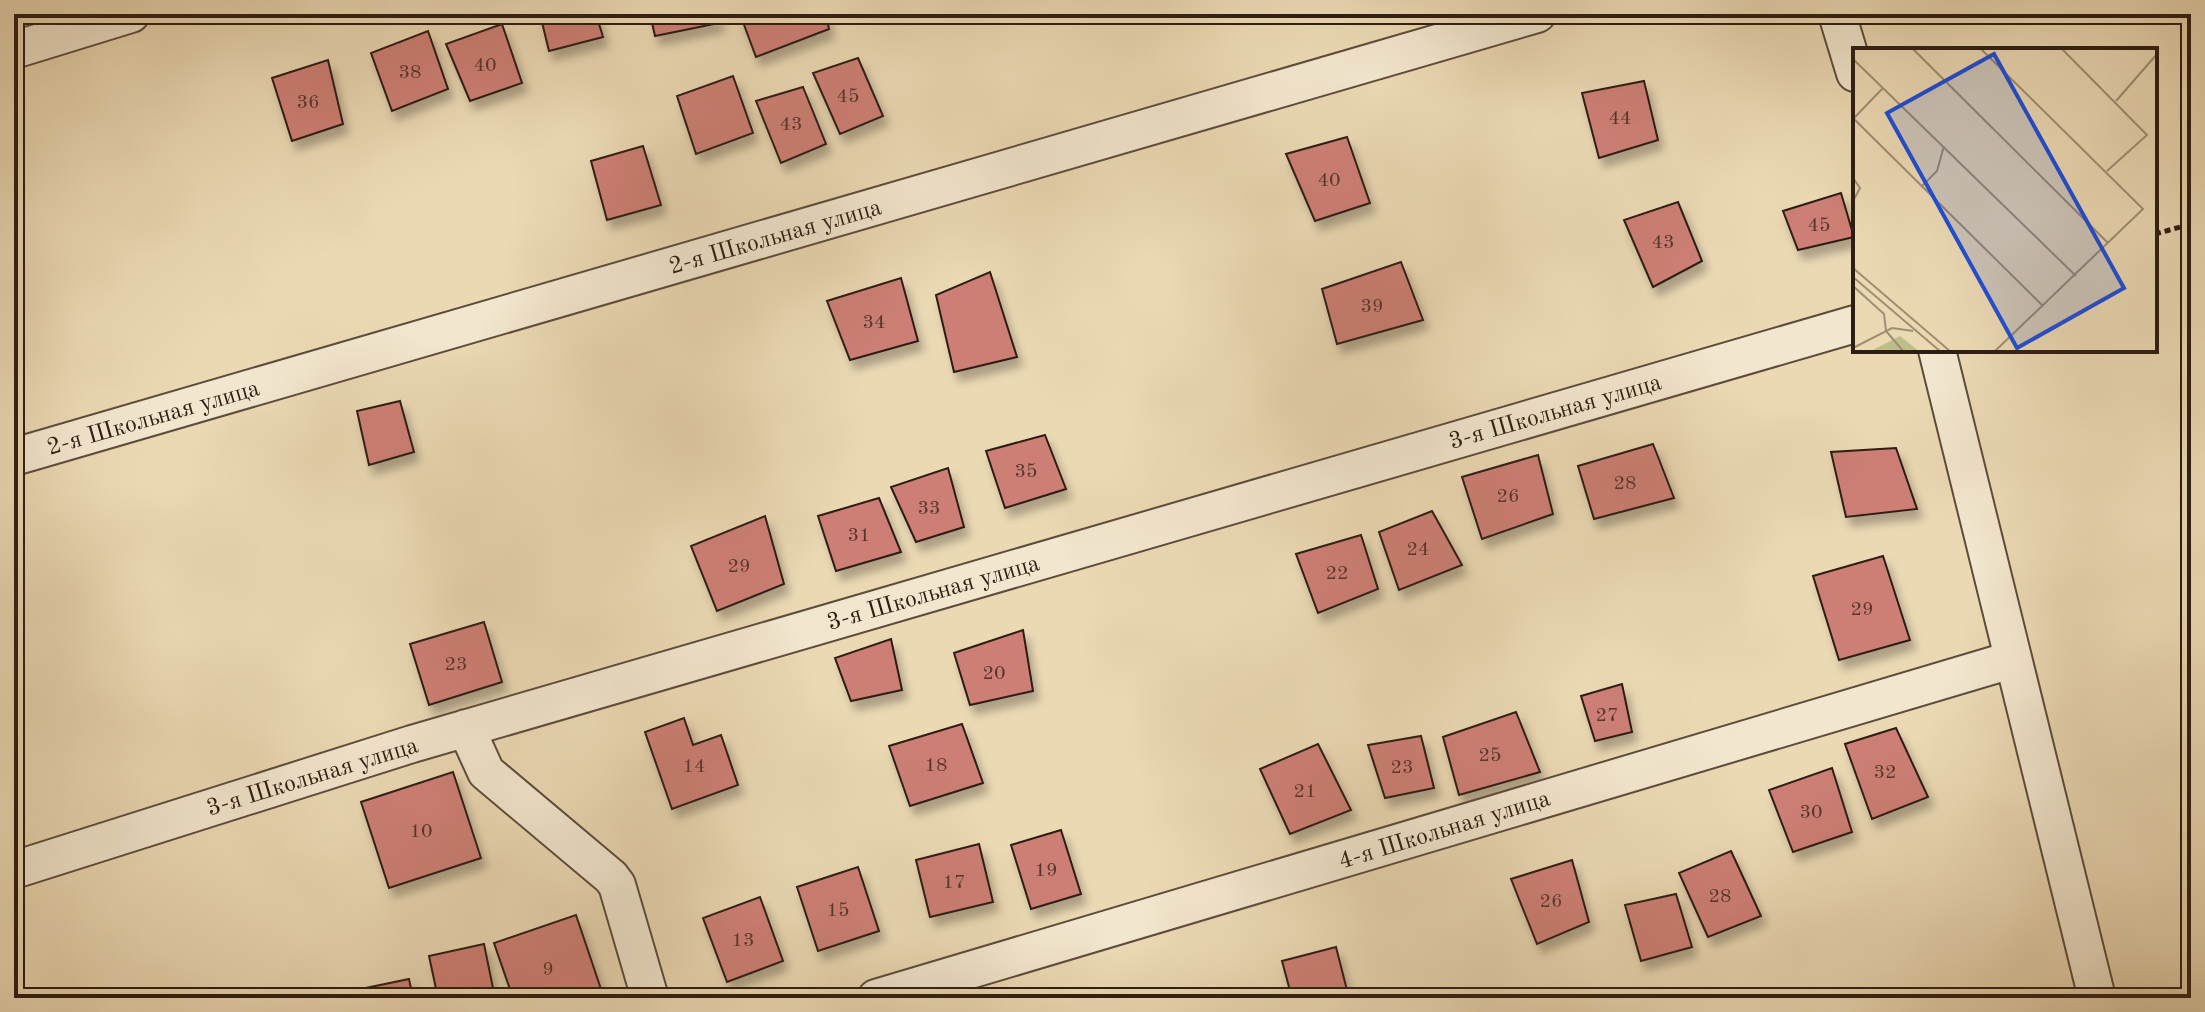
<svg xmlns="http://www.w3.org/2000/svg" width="2205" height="1012" font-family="'Old Standard TT',serif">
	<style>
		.building { fill: #cd7f74; stroke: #2e1d13; stroke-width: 2; filter: url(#shadow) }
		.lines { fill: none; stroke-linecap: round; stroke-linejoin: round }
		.minor-casing { stroke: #5d4c3b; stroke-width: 40 }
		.path { stroke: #2e1d13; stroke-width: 5; stroke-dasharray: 6 4; stroke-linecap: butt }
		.minor { stroke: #f2e6ce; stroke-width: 36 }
		.labels { text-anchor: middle; stroke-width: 6; stroke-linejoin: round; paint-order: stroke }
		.number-label { font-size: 20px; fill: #56362b }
		.street-label { font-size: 24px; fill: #2e1d13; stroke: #f2e6ce }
		.inset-road { fill: none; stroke: #9f8e74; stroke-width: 2 }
		.view { fill: #1d4ed8; fill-opacity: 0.15; stroke: #1d4ed8; stroke-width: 4 }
		.inset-edge { fill: none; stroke: #2e1d13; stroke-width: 4 }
	</style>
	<defs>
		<filter id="shadow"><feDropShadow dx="5" dy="9" stdDeviation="4" flood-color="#0004"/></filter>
	</defs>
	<rect width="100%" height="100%" fill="#ebd9b4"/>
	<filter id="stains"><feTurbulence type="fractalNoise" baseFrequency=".0025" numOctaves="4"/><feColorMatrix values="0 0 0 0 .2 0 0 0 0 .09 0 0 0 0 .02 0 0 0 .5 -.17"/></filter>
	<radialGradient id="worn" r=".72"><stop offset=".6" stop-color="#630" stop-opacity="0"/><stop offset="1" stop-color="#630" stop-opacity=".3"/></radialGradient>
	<path class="building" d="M540,14H596L603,37L549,51Z
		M650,14H717L719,23L655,36Z
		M740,14H826L829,29L756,57Z
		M502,24L522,83L470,101L446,44Z
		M428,31L448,89L392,111L371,53Z
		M858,58L883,116L840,134L813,73Z
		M328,60L343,124L292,141L272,78Z
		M733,76L753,133L696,154L677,96Z
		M1644,81L1658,140L1599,158L1582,93Z
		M803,87L826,144L781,163L756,101Z
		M1347,137L1370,203L1315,221L1286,154Z
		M643,146L661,205L607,220L591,161Z
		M1841,193L1854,237L1798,250L1783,211Z
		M1678,202L1702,261L1653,287L1624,220Z
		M1401,262L1423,320L1337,344L1322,289Z
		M990,272L1017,357L954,372L936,295Z
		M901,278L918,341L850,360L827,301Z
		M400,401L414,452L369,465L357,411Z
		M1045,435L1066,489L1005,508L986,451Z
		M1653,444L1674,498L1594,519L1578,466Z
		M1896,448L1917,509L1846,517L1831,452Z
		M1538,455L1553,514L1482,539L1462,477Z
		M948,468L964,527L916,542L891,487Z
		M879,498L901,552L836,571L818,516Z
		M1432,511L1462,565L1399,590L1379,532Z
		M765,516L784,584L717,611L691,546Z
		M1361,535L1378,589L1318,613L1296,554Z
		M1883,556L1910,640L1839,660L1813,576Z
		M484,622L502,682L429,705L410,644Z
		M1023,630L1033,691L970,705L954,653Z
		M891,639L902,690L851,701L835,658Z
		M1622,684L1632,732L1595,741L1581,696Z
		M1516,712L1540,772L1459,795L1443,737Z
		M684,718L693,745L721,735L738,785L672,809L645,732Z
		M962,724L983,783L910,806L889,746Z
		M1896,728L1928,797L1872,819L1845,744Z
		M1421,736L1434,788L1385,798L1368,745Z
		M1318,744L1351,810L1290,834L1260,769Z
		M1832,768L1852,832L1793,852L1769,790Z
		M453,772L481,858L389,888L361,802Z
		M1061,830L1081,894L1031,909L1011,845Z
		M979,844L993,902L930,917L916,860Z
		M1731,851L1761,916L1708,937L1679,873Z
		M1572,860L1589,922L1537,944L1511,879Z
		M858,867L879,931L818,951L797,887Z
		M1676,894L1692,947L1641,961L1625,905Z
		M760,897L783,961L727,982L703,918Z
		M576,915L602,992L584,998H513L494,943Z
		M484,944L495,998H438L429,956Z
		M1336,947L1349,998H1292L1282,961Z
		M409,979L413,998H352L351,991Z"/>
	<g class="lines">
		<defs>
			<path id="minor" d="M1837,14L1855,73
				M14,50L131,14
				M1937,350L2097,998
				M14,457L1537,14
				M466,728L486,772L611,877L617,885L650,998
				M14,870L412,744L1855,324
				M876,998L2011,660"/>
		</defs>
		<use href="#minor" class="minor-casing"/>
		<path class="path" d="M2155,234L2191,224"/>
		<use href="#minor" class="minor"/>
	</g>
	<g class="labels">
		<g class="number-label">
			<text x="485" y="71">40</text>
			<text x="410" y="78">38</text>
			<text x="848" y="102">45</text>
			<text x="308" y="108">36</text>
			<text x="1620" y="124">44</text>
			<text x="791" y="130">43</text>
			<text x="1329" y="186">40</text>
			<text x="1819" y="231">45</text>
			<text x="1663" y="248">43</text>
			<text x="1372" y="312">39</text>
			<text x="874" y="328">34</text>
			<text x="1026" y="477">35</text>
			<text x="1625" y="489">28</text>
			<text x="1508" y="502">26</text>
			<text x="929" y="514">33</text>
			<text x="859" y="541">31</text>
			<text x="1418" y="555">24</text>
			<text x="739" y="572">29</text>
			<text x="1337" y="579">22</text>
			<text x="1862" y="615">29</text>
			<text x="456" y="670">23</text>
			<text x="994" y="679">20</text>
			<text x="1607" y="721">27</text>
			<text x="1490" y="761">25</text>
			<text x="936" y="771">18</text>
			<text x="694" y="772">14</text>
			<text x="1402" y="773">23</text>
			<text x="1885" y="778">32</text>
			<text x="1305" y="797">21</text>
			<text x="1811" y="818">30</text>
			<text x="421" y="837">10</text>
			<text x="1046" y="876">19</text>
			<text x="954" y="888">17</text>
			<text x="1720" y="902">28</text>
			<text x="1551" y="907">26</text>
			<text x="838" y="916">15</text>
			<text x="743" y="946">13</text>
			<text x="548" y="975">9</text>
		</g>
		<g class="street-label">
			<text transform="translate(775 236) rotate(-16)" y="8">2-я Школьная улица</text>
			<text transform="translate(1555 411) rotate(-16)" y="8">3-я Школьная улица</text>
			<text transform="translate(153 417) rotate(-16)" y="8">2-я Школьная улица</text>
			<text transform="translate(933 592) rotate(-16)" y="8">3-я Школьная улица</text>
			<text transform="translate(312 776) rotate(-17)" y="8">3-я Школьная улица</text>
			<text transform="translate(1444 829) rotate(-17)" y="8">4-я Школьная улица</text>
		</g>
	</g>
	<g transform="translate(1853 48)">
		<rect width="304" height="304" fill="#ebd9b4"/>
		<path d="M47,288L67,304H16Z" fill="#bdbe89"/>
		<path class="inset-road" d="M59,0L255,195M127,0L290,161L141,304M208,0L294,87L254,123M0,11L223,228M263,53L304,6M0,70L190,258M1,70L30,40M0,130L7,140L0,153M68,139L84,123L91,98M0,220L98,304M0,229L88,304M0,238L31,266L33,283L51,304M0,300L39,280L60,283"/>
		<path class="view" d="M141,6L271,240L164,300L34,65Z"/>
		<rect width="304" height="304" class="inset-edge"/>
	</g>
	<rect width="2205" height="1012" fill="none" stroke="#ebd9b4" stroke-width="48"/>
	<rect x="16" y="16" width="2173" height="980" fill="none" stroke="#2e1d13" stroke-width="4"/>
	<rect x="24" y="24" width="2157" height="964" fill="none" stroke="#2e1d13" stroke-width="2"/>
	<rect width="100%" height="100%" filter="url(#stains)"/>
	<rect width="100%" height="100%" fill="url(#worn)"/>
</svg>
